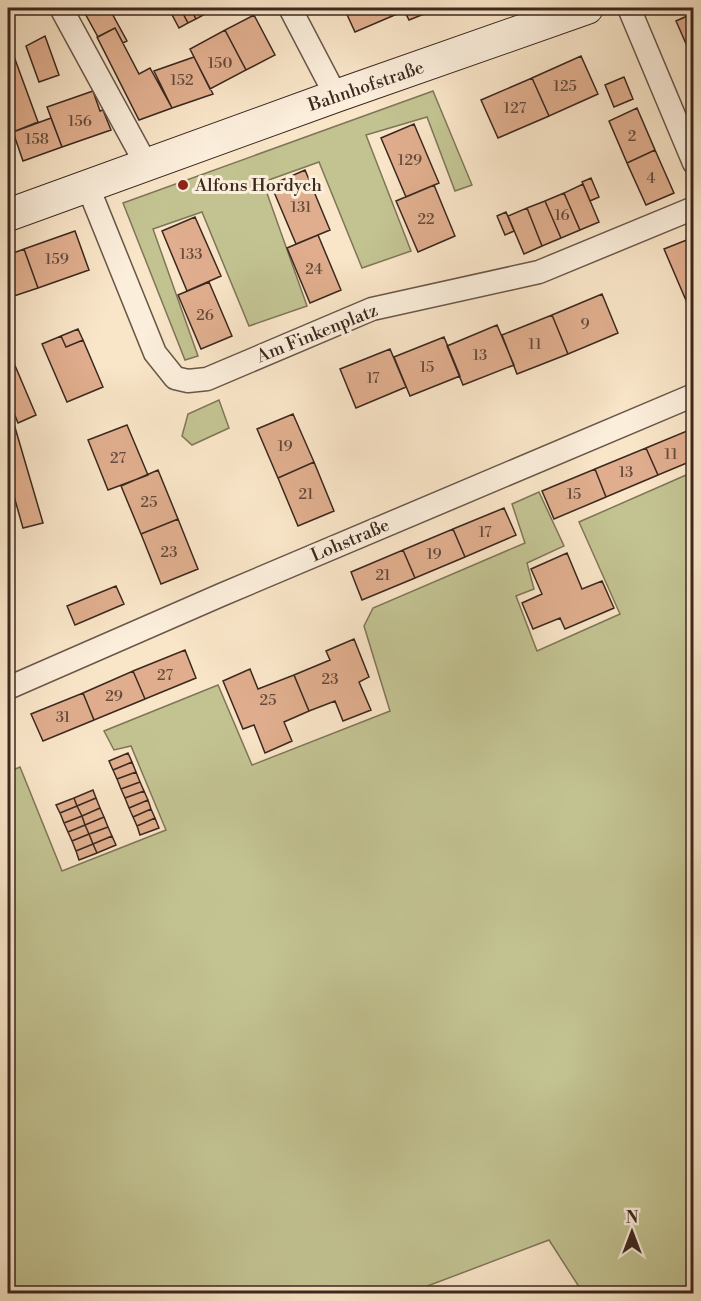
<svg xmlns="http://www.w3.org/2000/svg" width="701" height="1301" font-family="'Libre Bodoni',serif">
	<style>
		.green { fill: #c3c392; stroke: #7f7658; stroke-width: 1.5 }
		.building { fill: #e0ae8e; stroke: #3b281f; stroke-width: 1.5 }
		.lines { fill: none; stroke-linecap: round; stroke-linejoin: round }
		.street-casing { stroke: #6a5749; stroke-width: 25 }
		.secondary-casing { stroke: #3b281f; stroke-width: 34 }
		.street { stroke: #fbeedb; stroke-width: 22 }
		.secondary { stroke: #fbeedb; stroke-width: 32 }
		.poi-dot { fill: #8f2418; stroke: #fbeedb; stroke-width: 2 }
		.labels { text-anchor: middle; stroke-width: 6; stroke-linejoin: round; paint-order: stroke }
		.number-label { font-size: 15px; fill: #644a3b }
		.street-label { font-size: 18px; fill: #3b281f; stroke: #fbeedb }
		.poi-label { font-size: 18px; fill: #3b281f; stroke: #fbeedb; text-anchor: start }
	</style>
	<rect width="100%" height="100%" fill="#f9e5c8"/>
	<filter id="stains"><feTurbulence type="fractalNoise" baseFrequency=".00333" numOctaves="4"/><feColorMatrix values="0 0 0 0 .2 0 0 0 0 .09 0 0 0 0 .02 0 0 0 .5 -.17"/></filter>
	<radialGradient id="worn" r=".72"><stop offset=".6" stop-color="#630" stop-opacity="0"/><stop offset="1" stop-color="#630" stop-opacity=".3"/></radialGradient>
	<path class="green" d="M433,91L472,185L455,191L427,117L366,135L411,251L362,268L319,162L263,182L307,306L249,326L202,212L153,229L198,356L185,360L123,203Z
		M219,400L229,428L192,445L182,436L188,414Z
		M693,472V519L688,522L694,537L693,1293H583L549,1240L409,1293H8V772L20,767L62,871L166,830L131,746L114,750L104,731L218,685L252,765L390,711L364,626L373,608L525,543L512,504L539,492L564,546L527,563L534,589L516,596L537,651L620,614L579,522Z"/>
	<path class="building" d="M82,8H109L127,41L123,43L115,28L98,37Z
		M173,8H180L188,23L179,28L169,9Z
		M180,8H190L196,19L188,23Z
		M190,8H204L207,13L196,19Z
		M344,8H403L404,11L355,32Z
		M403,8H439L409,20Z
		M694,13V63L690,54L692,53L689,45L687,46L676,21Z
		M254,15L275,55L246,70L225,30Z
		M115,28L139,74L150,68L172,108L139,120L97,37Z
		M225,30L246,70L210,89L190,49Z
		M45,36L59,75L39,82L26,46Z
		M12,51L38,122L13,132L8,117V53Z
		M581,56L598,94L549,116L532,78Z
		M194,57L213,94L172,108L154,71Z
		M624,77L633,99L614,107L605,85Z
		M532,78L549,116L498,138L481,100Z
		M93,91L100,111L103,110L111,130L62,147L47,107Z
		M637,108L655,150L627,163L609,121Z
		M51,118L62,147L23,161L13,132Z
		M414,124L439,183L406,197L381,138Z
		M655,150L674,193L646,205L627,163Z
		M305,170L330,230L296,244L271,185Z
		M591,178L599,197L590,201L582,182Z
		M583,184L599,222L580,230L564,193Z
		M434,185L455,236L418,252L396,201Z
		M564,193L580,230L561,238L545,201Z
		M545,201L561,238L542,246L527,208Z
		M527,208L542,246L524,254L508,216Z
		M506,212L514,231L505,235L497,216Z
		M195,217L221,276L187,291L162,231Z
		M75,231L89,270L38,288L24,249Z
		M318,235L341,290L310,303L287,248Z
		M694,237V294L685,298L664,249Z
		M24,249L38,288L8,298V255Z
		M209,282L232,336L201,349L178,295Z
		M602,294L618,333L568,354L552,315Z
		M694,294V318L685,298Z
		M552,315L568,354L517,374L502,335Z
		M497,325L514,365L463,385L447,346Z
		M78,329L83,340L66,347L61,336Z
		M61,336L66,347L83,340L103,387L67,402L42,344Z
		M444,337L460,376L410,396L394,357Z
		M8,349L36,415L18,423L8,398Z
		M390,349L406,387L356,408L340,369Z
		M293,414L314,462L278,478L257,429Z
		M14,424L43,523L23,528L8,475V426Z
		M127,425L148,475L108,490L88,440Z
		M694,428V460L658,475L646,448Z
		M646,448L658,475L606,497L595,469Z
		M314,462L334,511L298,526L278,478Z
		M595,469L606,497L554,519L542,491Z
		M158,470L178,519L141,534L121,486Z
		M504,508L516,535L465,557L453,529Z
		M178,519L198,569L161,584L141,534Z
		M453,529L465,557L415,578L403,550Z
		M403,550L415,578L362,600L351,572Z
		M567,553L582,589L602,581L614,608L565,629L560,618L533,629L522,603L542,594L531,569Z
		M116,586L124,604L75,625L67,606Z
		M354,639L369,677L359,682L371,710L343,721L335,701L309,711L294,675L330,660L326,651Z
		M185,650L196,678L145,699L133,671Z
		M250,669L258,689L294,675L309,711L284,722L292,741L265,753L254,725L243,729L223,681Z
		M133,671L145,699L94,720L83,693Z
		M83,693L94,720L43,741L31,714Z
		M128,753L132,762L113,770L109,761Z
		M132,762L136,772L117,779L113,770Z
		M136,772L140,782L121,789L117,779Z
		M140,782L144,791L125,798L121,789Z
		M93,790L96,798L77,806L74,798Z
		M144,791L148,800L129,808L125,798Z
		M74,798L77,806L60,813L56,805Z
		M96,798L100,808L82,816L77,806Z
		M148,800L151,809L133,817L129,808Z
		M77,806L82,816L64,823L60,813Z
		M100,808L104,817L85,825L82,816Z
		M151,809L155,818L137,826L133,817Z
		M82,816L85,825L68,832L64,823Z
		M104,817L108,827L89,834L85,825Z
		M155,818L159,828L140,835L137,826Z
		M85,825L89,834L72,841L68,832Z
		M108,827L112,836L93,844L89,834Z
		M89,834L93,844L76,851L72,841Z
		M112,836L116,845L97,853L93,844Z
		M93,844L97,853L79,860L76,851Z"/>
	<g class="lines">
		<defs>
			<path id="street" d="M61,8L146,164
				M290,8L336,96
				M629,8L694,163
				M88,187L155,353L175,378L188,381L207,379L372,309L539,272L694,208
				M8,688L221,595L694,395"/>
			<path id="secondary" d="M8,215L336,96L587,8"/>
		</defs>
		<use href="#street" class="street-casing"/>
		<use href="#secondary" class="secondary-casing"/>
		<use href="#street" class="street"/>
		<use href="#secondary" class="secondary"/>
	</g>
	<circle class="poi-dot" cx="183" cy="185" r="6"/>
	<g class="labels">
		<g class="number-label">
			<text x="220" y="68">150</text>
			<text x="182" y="85">152</text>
			<text x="565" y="91">125</text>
			<text x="515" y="113">127</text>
			<text x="80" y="126">156</text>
			<text x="632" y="141">2</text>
			<text x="37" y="144">158</text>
			<text x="410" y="165">129</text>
			<text x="651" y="183">4</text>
			<text x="301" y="212">131</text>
			<text x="562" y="220">16</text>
			<text x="426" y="224">22</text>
			<text x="191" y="259">133</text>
			<text x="57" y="264">159</text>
			<text x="314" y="274">24</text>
			<text x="205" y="320">26</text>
			<text x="585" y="329">9</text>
			<text x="535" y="349">11</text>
			<text x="480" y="360">13</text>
			<text x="427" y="372">15</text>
			<text x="373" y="383">17</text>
			<text x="285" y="451">19</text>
			<text x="671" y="459">11</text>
			<text x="118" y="463">27</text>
			<text x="626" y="477">13</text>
			<text x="306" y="499">21</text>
			<text x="574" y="499">15</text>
			<text x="149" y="507">25</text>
			<text x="485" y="537">17</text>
			<text x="169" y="557">23</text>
			<text x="434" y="559">19</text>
			<text x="383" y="580">21</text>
			<text x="165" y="680">27</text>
			<text x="330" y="684">23</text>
			<text x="114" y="701">29</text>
			<text x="268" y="705">25</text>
			<text x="63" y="722">31</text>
		</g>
		<g class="street-label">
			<text transform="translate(366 86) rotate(-19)" y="6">Bahnhofstraße</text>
			<text transform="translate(317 333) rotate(-22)" y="6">Am Finkenplatz</text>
			<text transform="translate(350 540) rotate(-23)" y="6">Lohstraße</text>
		</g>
		<g class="poi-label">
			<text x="195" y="191">Alfons Hordych</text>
		</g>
	</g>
	<rect width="701" height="1301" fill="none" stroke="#f9e5c8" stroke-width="30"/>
	<rect x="9" y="9" width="683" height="1283" fill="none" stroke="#3b281f" stroke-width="3"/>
	<rect x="15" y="15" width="671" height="1271" fill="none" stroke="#3b281f" stroke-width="1.5"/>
	<g transform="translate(632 1232)" stroke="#fbeedb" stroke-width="4.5" paint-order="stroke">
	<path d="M0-4.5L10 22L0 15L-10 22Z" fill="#3b281f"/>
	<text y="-9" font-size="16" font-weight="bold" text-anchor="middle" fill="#3b281f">N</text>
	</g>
	<rect width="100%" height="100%" filter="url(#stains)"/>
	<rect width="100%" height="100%" fill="url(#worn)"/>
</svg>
